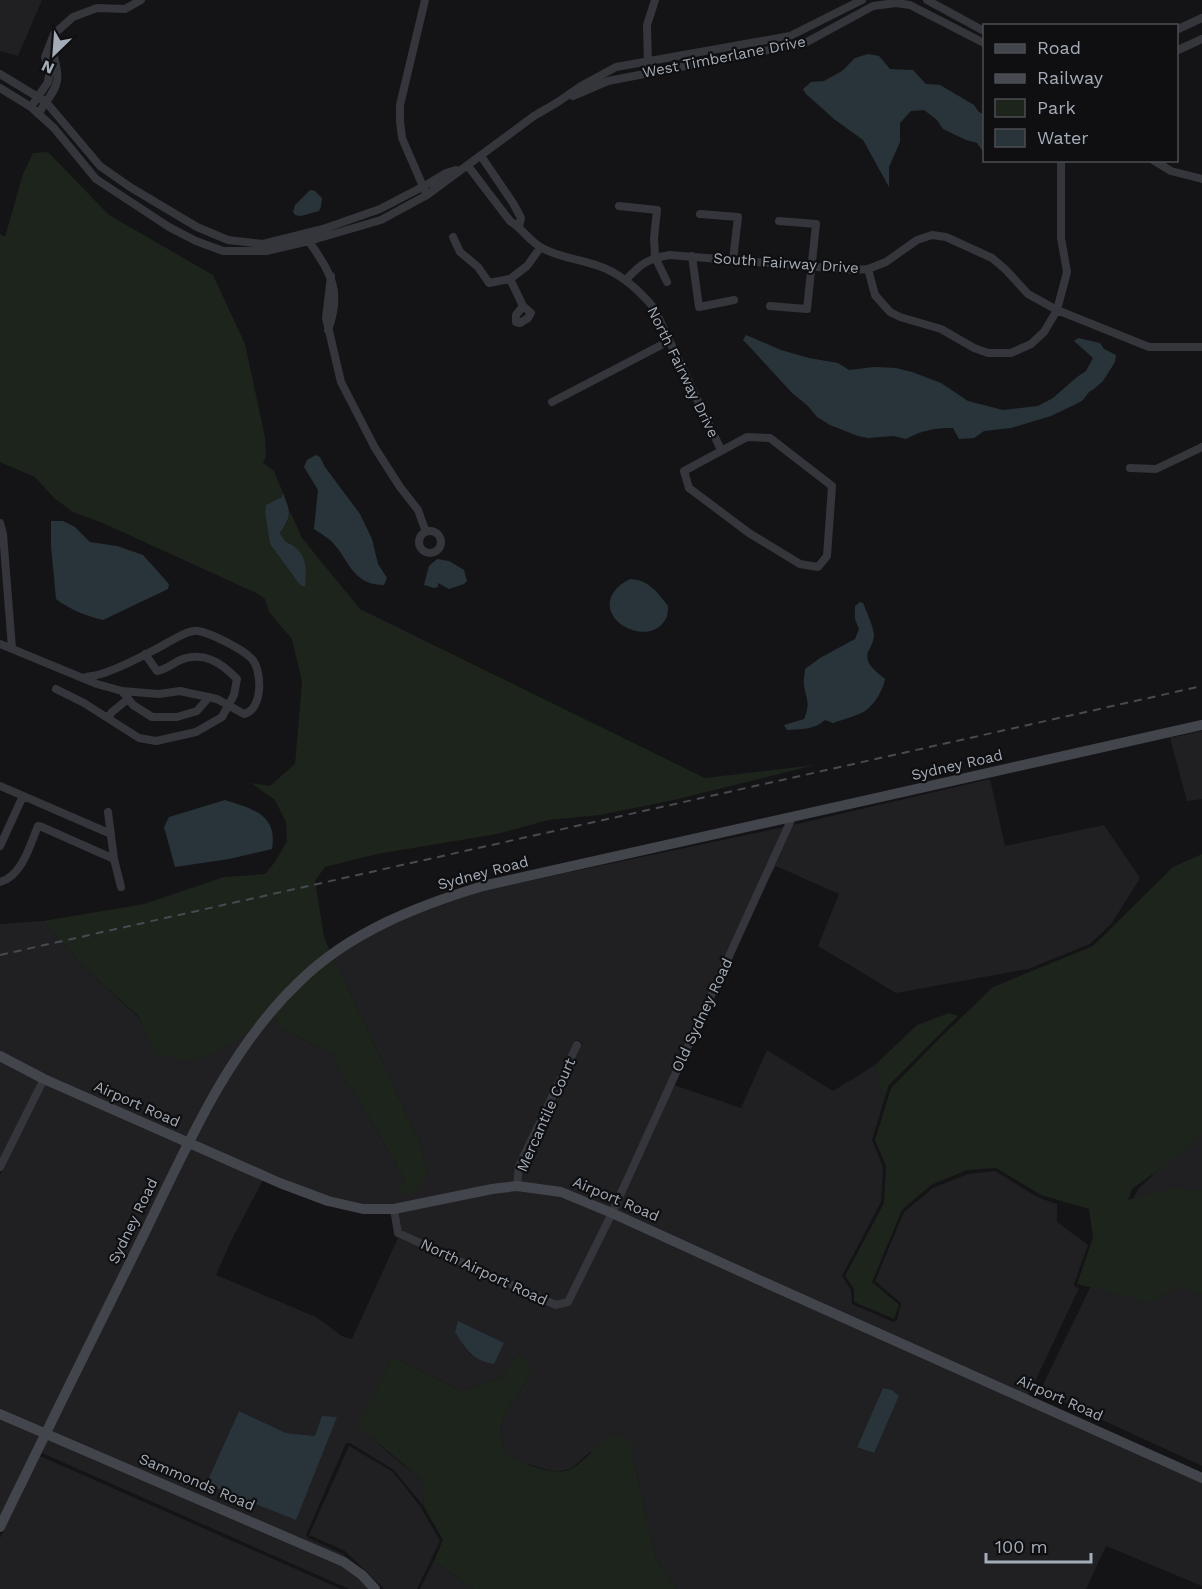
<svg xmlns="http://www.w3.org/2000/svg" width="1202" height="1589" font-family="'Work Sans',sans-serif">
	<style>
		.built { fill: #202023; fill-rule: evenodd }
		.green { fill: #1c241c }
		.water { fill: #29343a }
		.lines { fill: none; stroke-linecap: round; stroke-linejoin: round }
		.street { stroke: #34363b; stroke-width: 8 }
		.secondary { stroke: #42454b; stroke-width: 10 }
		.rail { stroke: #474a50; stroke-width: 2; stroke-dasharray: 8 6; stroke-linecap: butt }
		.labels { text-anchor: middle; stroke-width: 4.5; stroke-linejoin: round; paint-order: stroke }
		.street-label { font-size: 15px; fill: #a4acb7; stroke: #0f0f11 }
	</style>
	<rect width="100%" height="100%" fill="#141416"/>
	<path class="built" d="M0,0H42L18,56L0,51Z
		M1202,731V799L1187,801L1170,738Z
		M990,779L1005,846L1104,825L1140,878L1112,923L1090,944L1028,969L896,993L818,946L839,894L776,866L770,876L793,825Z
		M784,827L610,1208L521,1183L523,1167L582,1043L576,1039L516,1165L513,1183L394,1205H364L329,1198L310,1190L194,1141L249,1044L273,1015L282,1030L333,1053L335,1064L365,1110L405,1180L428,1171L419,1141L334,957L367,936L404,918L485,890Z
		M43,921L89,972L138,1017L156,1054L253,1028L187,1138L46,1076L0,1051V924Z
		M767,1050L833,1091L875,1065L884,1100L872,1140L883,1167L881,1202L842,1276L851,1290L852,1304L893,1322L897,1320L901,1303L875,1281L904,1212L933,1188L968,1174L995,1171L1039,1198L1057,1204V1222L1088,1245L1074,1284L1075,1287L1079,1288L1028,1396L617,1211L674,1085L741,1108Z
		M0,1061L39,1081L0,1159Z
		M46,1084L184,1145L44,1429L0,1409V1175Z
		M1202,1129V1466L1040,1391L1138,1189Z
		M190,1148L263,1180L231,1241L216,1275L316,1317L342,1336L352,1339L398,1238L557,1309L569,1306L613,1218L1202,1483V1586L1106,1546L1086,1589H677L657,1561L634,1464L633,1446L590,1452L571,1469L554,1472L521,1462L505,1454L500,1430L507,1410L529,1378L531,1370L518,1354L500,1378L462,1391L392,1357L359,1426L391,1455L422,1480L424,1507L394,1470L350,1443H346L306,1535L308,1538L343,1554L352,1563L50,1432ZM455,1332L503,1343L494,1364L471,1355L464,1347ZM883,1389L892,1390L899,1396L873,1453L857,1446ZM239,1411L286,1433L315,1436L206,1484Z
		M516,1190L559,1196L607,1215L566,1298L557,1301L401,1230L399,1212L492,1192Z
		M0,1418L40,1436L0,1519Z
		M47,1439L342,1565L360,1578L369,1589H349L42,1453Z
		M349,1446L393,1472L420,1506L440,1541L417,1589H384L345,1551L309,1535Z
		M40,1456L341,1589H0V1538Z
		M434,1561L473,1589H420Z"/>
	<path class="green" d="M48,152L109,215L213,275L245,344L265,437L266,456L263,463L274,471L283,493L282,497L266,505L265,512L270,544L300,585L297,549L284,542L280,533L287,522L290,511L302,538L360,609L705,778L815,765L674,800L600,815L549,820L497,834L377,854L325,867L315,881L324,937L330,951L253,1028L213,1054L187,1061L155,1054L138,1016L89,972L43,921L144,904L224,877L265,874L275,862L287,841L286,822L275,800L251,783L270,786L295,764L302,682L292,639L269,612L265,599L258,594L105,524L73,512L55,499L35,477L0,462V234L5,237L23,174L33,153Z
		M1202,854V1134L1185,1151L1132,1189L1128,1200L1172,1188L1202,1190V1294L1179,1286L1150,1302L1077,1284L1093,1238L1089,1209L1041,1195L996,1168L967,1170L931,1185L902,1210L872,1282L899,1305L894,1319L854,1302V1289L845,1276L884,1203L886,1166L875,1140L891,1088L940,1038L993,987L1093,946L1173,867Z
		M334,957L419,1141L428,1171L414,1194L395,1192L405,1180L365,1110L335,1064L333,1053L282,1030L273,1015L303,983Z
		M949,1013L958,1016L889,1085L884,1100L875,1065L917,1025Z
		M518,1354L527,1362L531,1370L529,1378L507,1410L500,1430L505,1454C521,1462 556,1479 573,1468C590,1457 597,1442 617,1434L627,1440L633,1446L634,1464L657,1561L677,1589H473L434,1561L443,1540L424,1507L422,1480L358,1426L392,1357L462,1391L500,1378Z"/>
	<path class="water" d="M868,54L879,56L890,69L913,70L926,84L940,85L974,105L978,111L984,115V153L977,143L966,140L943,129L937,120L924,110L911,111L900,123V142L889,167V187L863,140L834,119L806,94L803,89L811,82L824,81L842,71L855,58Z
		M310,190L315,191L322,198L321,206L319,211L301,216L295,215L293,212L295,205Z
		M746,335L781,350L809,358L838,363L849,370L874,367L896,368L912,372L941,383L968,401L1003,410L1038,406L1053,398L1077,377L1086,371L1093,358L1074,341L1078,338L1100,343L1104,349L1116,355L1115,362L1103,381L1094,389L1089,392L1083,400L1076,404L1051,416L1011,428L984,431L974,438L959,439L953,428C936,428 922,430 906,439L894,436L868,438L858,436L830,425L817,417L808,406L792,393L749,346L743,340Z
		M316,455L320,457L325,467L360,514L372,539L378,564L387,578L384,585C353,585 350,562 334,544C329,538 321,534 314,529L318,490L304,467L307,460Z
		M283,493C291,514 292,514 280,533C287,547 289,541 297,549C308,560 306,573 305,587L300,585L270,544L265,512L266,505L282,497Z
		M51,521H63L75,527L90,542L117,546L143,555L169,584L168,589L103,620C86,616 71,610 56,599L51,546Z
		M437,559L449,561L464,570L467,581L464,584L449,589L438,583V587L434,588L424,585L429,566Z
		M630,579C648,579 658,593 668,606C668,610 668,616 665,620C647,650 588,617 618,587C621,584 626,581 630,579Z
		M860,602L863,603C866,610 873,626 874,634C874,641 871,646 868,652C864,664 877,672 885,679C883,690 875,704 865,711C859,715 841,720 833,723L825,720C814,730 800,729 787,730L784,725L804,719C811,702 806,700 804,685C803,680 805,674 805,669L820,658L855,639L859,629L855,619V606Z
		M225,800C252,809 278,814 272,849L229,859L175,867L164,827L169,817Z
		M458,1321L504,1343L494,1364C472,1360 466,1350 455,1332Z
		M883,1388L892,1390L899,1396L874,1453L857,1447Z
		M239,1411L286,1433L315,1436L322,1416L337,1417L296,1520L206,1484Z"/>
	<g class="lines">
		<path class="street" d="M927,0L984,31
			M1176,30L1202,18
			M1176,51L1202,39
			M648,66L647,25L655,0
			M0,74L46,102L100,166L130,187L197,227L228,240L263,244L323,229L380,209L428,184L446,173L456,170
			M0,88L31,107L54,128L96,179L169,227L196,241L223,251H266L309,241L381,220L427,195L534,116L558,102L581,86L616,67L790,36L862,0
			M573,96L608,81L805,43L873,6L896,3L910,5L984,43
			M31,107L48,82L50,70L45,57L54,34L73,17L97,8L125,9L141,0
			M38,114C57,85 63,85 52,50L50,47
			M481,156L513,203L521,218L519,227
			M1153,160L1171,171L1202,179
			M468,166L510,221C523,229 530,242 542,248C560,258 580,259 599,266C622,274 639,290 654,308L721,450
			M425,191L402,138L400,121V105L425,0
			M619,206L657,210L654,238L655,257L667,282
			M700,214L738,217L733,260
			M453,237L460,252L478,267L489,283L510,279L527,266L540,248
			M309,241C330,273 343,290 328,330
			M692,256L699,307L734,300
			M868,269L875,295L890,312L900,317L941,329L974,348L988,353H1011L1031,344L1044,332L1057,310L1067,272L1061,238V160
			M331,276L326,318L341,382L375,448L400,487L418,510L426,532
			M510,279L523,306L516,315V322L520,323L528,318L531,313L523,306
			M626,280C640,264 649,258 670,255L854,270L868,269L886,262L917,240L932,235L946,237L992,258L1005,269L1028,294L1057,310L1149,347H1202
			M770,306L807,309L816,224L779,221
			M552,402L669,341
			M747,437L770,438L832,486L827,556L818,567L800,564L749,533L689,488L684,471Z
			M1130,468L1156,469L1202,447
			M0,523L3,534L12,648
			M419 542a11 11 0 1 1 22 0a11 11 0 1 1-22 0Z
			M0,644L97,684L122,691L159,694L180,691L217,699L244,714C263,710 263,670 251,658C242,649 211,633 198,631C187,629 167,644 156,649C141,657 117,669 101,674C95,676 89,676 83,678
			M56,689L84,703L139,738L156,741L196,732L222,717L234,695L237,679C221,662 202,650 178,661C171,665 165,670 157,671L145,654
			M122,691L133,705L152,717H177L197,711L209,697
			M108,717L112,712L128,699
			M0,786L111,834
			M108,812L114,859L121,887
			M0,846L23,796
			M0,882C22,876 30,845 38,826L42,827L114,859
			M0,1167L44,1079
			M517,1186L519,1166L577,1045
			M394,1209L398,1233L556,1305L568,1302L612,1213L792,818"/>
		<path class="secondary" d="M0,1056L44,1079L280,1183L328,1201L363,1209H394L492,1189L517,1186L561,1192L612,1213L757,1279L1202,1478
			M0,1414L344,1562L362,1575L375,1589
			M0,1527C48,1429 95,1332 144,1234C187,1146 228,1049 300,981C350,932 417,906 483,886L1202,725"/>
		<path class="rail" d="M0,955L1202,686"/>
	</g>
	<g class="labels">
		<g class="street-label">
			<text transform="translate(724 57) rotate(-11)" y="5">West Timberlane Drive</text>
			<text transform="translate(786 263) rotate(4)" y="5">South Fairway Drive</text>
			<text transform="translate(683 372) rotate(64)" y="5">North Fairway Drive</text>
			<text transform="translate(957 765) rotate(-13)" y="5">Sydney Road</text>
			<text transform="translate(483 873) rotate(-15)" y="5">Sydney Road</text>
			<text transform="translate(702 1015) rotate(-65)" y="5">Old Sydney Road</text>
			<text transform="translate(137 1104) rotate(24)" y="5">Airport Road</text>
			<text transform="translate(546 1115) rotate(-66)" y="5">Mercantile Court</text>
			<text transform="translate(616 1199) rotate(23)" y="5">Airport Road</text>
			<text transform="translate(133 1221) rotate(-64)" y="5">Sydney Road</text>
			<text transform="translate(484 1272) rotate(25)" y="5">North Airport Road</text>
			<text transform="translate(1060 1398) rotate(24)" y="5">Airport Road</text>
			<text transform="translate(197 1482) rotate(23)" y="5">Sammonds Road</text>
		</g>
	</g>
	<rect x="983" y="24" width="195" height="138" fill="#0f0f11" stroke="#4b4e53" stroke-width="1.5"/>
	<rect x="995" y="44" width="30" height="9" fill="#42454b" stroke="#4b4e53" stroke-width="1.5"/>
	<text x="1037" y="54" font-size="18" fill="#a4acb7">Road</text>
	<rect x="995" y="74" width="30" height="9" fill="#474a50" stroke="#4b4e53" stroke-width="1.5"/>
	<text x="1037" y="84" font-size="18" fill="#a4acb7">Railway</text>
	<rect x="995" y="99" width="30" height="18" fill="#1c241c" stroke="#4b4e53" stroke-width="1.5"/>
	<text x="1037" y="114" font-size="18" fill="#a4acb7">Park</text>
	<rect x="995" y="129" width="30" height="18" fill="#29343a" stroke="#4b4e53" stroke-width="1.5"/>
	<text x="1037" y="144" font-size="18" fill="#a4acb7">Water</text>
	<g transform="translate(54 54) rotate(205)" stroke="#0f0f11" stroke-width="4.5" paint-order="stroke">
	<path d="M0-4.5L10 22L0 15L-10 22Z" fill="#a4acb7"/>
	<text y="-9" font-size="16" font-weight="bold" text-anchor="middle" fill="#a4acb7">N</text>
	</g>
	<path d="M986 1553v9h105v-9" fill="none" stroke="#a4acb7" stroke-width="3"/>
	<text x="995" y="1553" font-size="18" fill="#a4acb7" stroke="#0f0f11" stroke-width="4.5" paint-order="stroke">100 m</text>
</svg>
